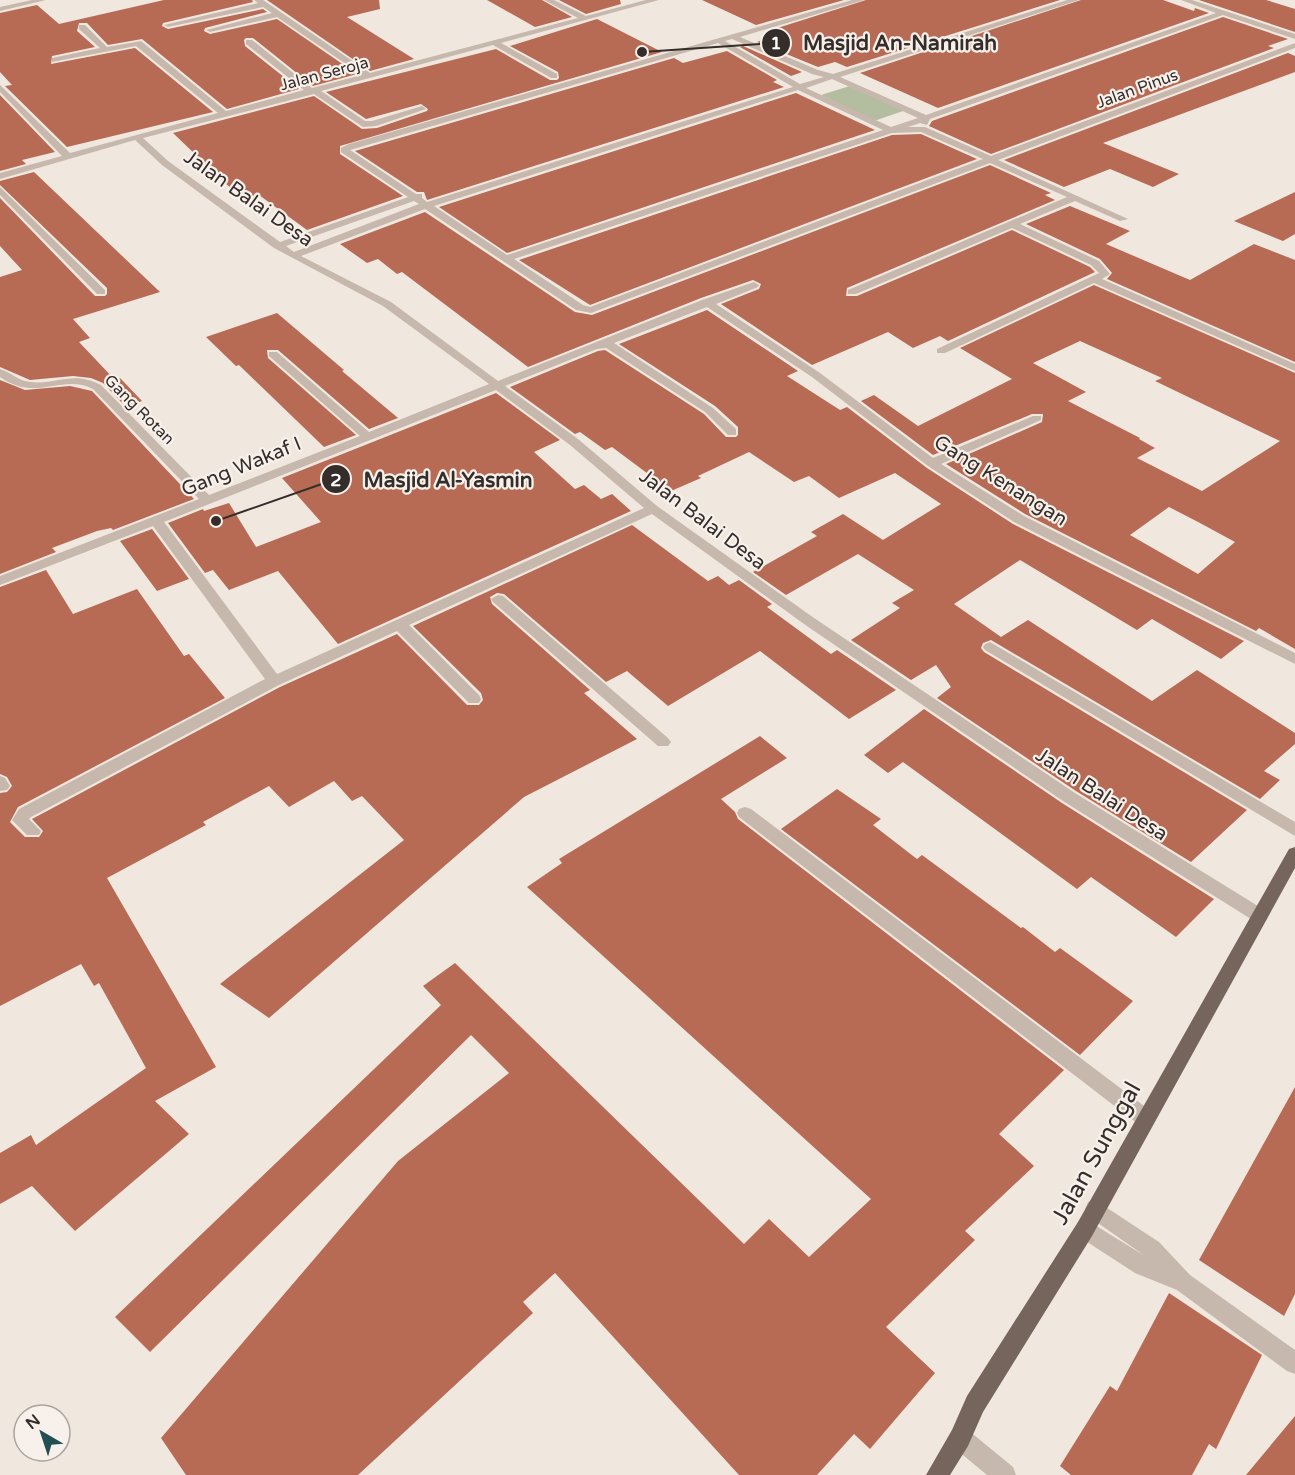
<svg xmlns="http://www.w3.org/2000/svg" width="1295" height="1475" font-family="'Varela Round',sans-serif">
	<style>
		.green { fill: #b4bda0 }
		.building { fill: #b76b55; fill-rule: evenodd }
		.lines { fill: none; stroke-linecap: round; stroke-linejoin: round }
		.minor { fill: #c6b8ac; fill-rule: evenodd }
		.major { fill: #75655d; fill-rule: evenodd }
		.labels { text-anchor: middle; stroke-width: 4.5; stroke-linejoin: round; paint-order: stroke }
		.far-street-label { font-size: 16px; fill: #352d2a; stroke: #f8f1eb }
		.street-label { font-size: 20px; fill: #352d2a; stroke: #f8f1eb }
		.near-street-label { font-size: 24px; fill: #352d2a; stroke: #f8f1eb }
		.leader { fill: none; stroke: #352d2a; stroke-width: 2 }
		.callout-dot { fill: #352d2a; stroke: #f8f1eb; stroke-width: 2 }
		.mark-label { font-size: 18px; text-anchor: middle; font-weight: bold; fill: #fff }
		.callout-label { font-size: 21px; text-anchor: middle; font-weight: bold; fill: #352d2a; stroke: #f8f1eb; stroke-width: 4.5; stroke-linejoin: round; paint-order: stroke }
	</style>
	<rect width="100%" height="100%" fill="#f0e7df"/>
	<path class="green" d="M853,85L906,110L874,121L821,95Z"/>
	<path class="building" d="M164,0H252L253,2L163,23L162,26L168,29L263,9L267,12L205,28L204,31L210,34L277,19L357,74L313,86L253,38H246L244,40L245,46L299,89L227,109L142,39L108,45L87,23H79L77,31L95,47L52,56L51,64L135,48L213,112L67,147L5,86L12,85L0,72V13L37,5L59,24Z
		M267,0H379L380,9L347,17L414,59L370,71Z
		M487,0H542L572,17L535,27Z
		M559,0H620L621,4L586,14Z
		M702,0H844L756,25Z
		M866,0H1060L847,67L835,62L818,67L757,42L777,35L768,31Z
		M1081,0H1163L1194,11L1195,8L1209,13L938,108L860,73Z
		M1199,0H1266L1295,9V32Z
		M1223,17L1288,39L1268,46L1274,48L991,154L929,126L932,121Z
		M597,19L662,52L340,146V154L403,196L307,230L259,195L244,199L225,183L173,133L314,96L362,129L377,128L427,111L428,109L421,104L366,119L326,92L496,49L550,80H557L559,78L558,72L510,46Z
		M743,46L802,72L791,76L740,47Z
		M727,51L777,80L773,82L784,87L427,200L424,192H417L355,151L674,58L683,63Z
		M1288,53L1295,56V72L1103,143L1179,174L1153,187L1110,169L1064,187L1004,160Z
		M796,93L875,130L507,253L439,207Z
		M0,95L55,152L22,160L26,164L0,171Z
		M921,134L977,159L590,305L519,260L892,135Z
		M990,165L1051,193L1045,195L1055,200L847,288L846,296H857L1012,230L1090,267L1095,272L948,341L940,336L913,348L888,332L812,365L721,304L759,289L761,284L753,280L701,298L528,367L402,272L397,274L378,259L367,263L340,244L425,212L575,312L592,315Z
		M34,172L160,292L73,319L90,338L79,342L115,380L120,378L142,401L126,407L103,383L91,378L73,376L30,380L0,367V277L22,270L0,246V198L95,296H105L107,294V288L0,185V181Z
		M1295,192V234L1283,241L1234,221Z
		M1070,206L1130,231L1106,244L1190,280L1254,244L1295,260V362L1107,279L1112,273L1100,259L1026,224Z
		M1094,285L1295,373V649L1259,628L1256,631L1025,514L946,464L1042,422L1043,414H1032L933,455L861,401L874,395L918,426L1012,379L960,348ZM1080,341L1162,378L1155,381L1280,441L1202,491L1137,458L1155,448L1139,439L1140,438L1068,401L1086,392L1033,363ZM1169,507L1200,523L1235,542L1198,574L1130,535Z
		M707,310L798,371L787,376L840,410L847,407L927,468L1013,524L1244,641L1221,659L1152,619L1137,630L1020,560L954,604L1001,637L1028,620L1152,701L1197,670L1295,733V744L1264,771L1280,780L1260,799L991,640L983,643L981,648L984,652L1247,810L1191,862L1076,791L937,698L951,687L936,665L911,680L851,640L900,608L892,603L914,590L858,554L786,595L753,572L817,536L811,532L843,514L883,540L941,504L895,473L839,498L809,476L794,482L749,452L698,476L701,478L671,491L612,447L605,450L580,432L575,434L510,387L598,351L605,350L704,414L726,437H736L738,435V427L715,406L619,344Z
		M277,313L344,370L342,371L398,418L369,429L278,350H267L268,358L356,435L324,447L239,365L236,366L206,337Z
		M0,380L25,390L70,386L92,391L194,499L113,530L111,528L97,531L52,548L56,552L0,574Z
		M496,393L560,440L534,452L575,489L584,485L601,499L612,494L631,511L338,644L278,571L229,590L213,570L205,573L168,523L203,509L204,511L229,503L256,547L321,522L282,478Z
		M632,525L708,581L718,576L729,585L739,580L772,604L767,607L831,654L837,650L896,690L849,719L760,651L668,706L627,671L606,682L504,594L497,593L490,597L492,604L590,690L584,693L637,739L524,797L269,1018L220,984L404,840L362,796L352,801L334,781L289,807L269,786L203,822L206,825L107,878L216,1067L155,1101L189,1134L75,1231L32,1186L0,1204V1153L31,1135L36,1145L146,1068L99,983L94,986L81,964L0,1006V793L7,792L12,786L7,777L0,774V587L46,570L73,614L137,589L184,656L189,654L225,698L18,807L10,822L25,837H39L43,831L32,819L280,687L397,634L467,705H479L483,700L481,693L413,626Z
		M152,529L189,579L157,591L120,541Z
		M924,709L1062,803L1214,899L1176,937L1091,877L1077,889L903,762L888,773L864,755Z
		M760,736L787,758L721,799L735,812L738,819L1064,1070L999,1134L1034,1166L965,1231L975,1240L886,1327L935,1373L870,1449L854,1434L817,1475H739L555,1273L523,1302L533,1313L358,1475H186L161,1438L398,1161L509,1073L471,1035L150,1352L115,1317L441,1005L423,986L455,963L744,1244L769,1219L809,1257L871,1199L527,887L562,863L559,859Z
		M837,789L881,819L873,825L917,859L922,855L1021,928L1023,927L1055,952L1060,948L1133,1001L1080,1055L781,829Z
		M1295,1087V1294L1284,1316L1199,1260Z
		M1169,1293L1262,1355L1216,1449L1209,1444L1192,1475H1071L1060,1466L1110,1386L1117,1391Z
		M1295,1416V1475H1246Z"/>
	<g class="lines">
		<path class="minor" d="M32,0H46L0,11V7Z
			M254,0H263L370,73L578,18L544,0H554L586,16L646,0H659L501,43L557,74V78H551L493,45L321,91L365,121H372L422,106L426,109L376,126L363,127L314,94L143,138L168,161L280,242L408,197L341,152V148L349,144L852,0H864L740,37L818,70L833,74L1067,0H1079L840,77L926,115L1216,13L1181,0H1192L1295,34V39L1223,15L930,119L927,125L920,123L908,127H925L991,156L1295,43V48L998,160L1128,219L1120,221L1075,201L1020,224L1099,261L1110,274L1102,279L1295,364V371L1094,283L945,353H937V349L1099,273L1091,265L1012,228L856,294H848V290L1067,197L990,163L591,313L576,310L425,209L301,256L391,302L498,381L702,300L754,282L759,285L758,287L716,304L820,373L933,458L1033,416H1041V420L941,464L1024,516L1295,653V664L1014,522L928,466L812,377L707,307L614,343L713,408L736,429V435H728L705,412L606,348L597,349L505,386L578,439L657,506L814,618L1075,793L1266,911L1268,916L1266,921L1260,923L1254,921L1063,801L804,624L652,514L409,625L479,695L481,699L479,703H469L397,631L279,685L31,817L29,819L41,831L39,835H27L12,820L19,809L265,679L153,526L0,585V576L199,499L93,389C61,373 37,403 0,377V369C11,372 18,381 30,382C58,385 72,370 101,385L209,495L360,436L269,356V352H277L369,432L489,384L383,306L274,248L162,165L135,140L0,179V173L62,156L0,92V85L70,153L218,113L136,46L52,62V58L100,48L79,29V25H85L107,47L141,41L226,111L304,90L246,44V40H252L312,88L362,75L277,17L210,32L206,30L272,13L263,7L168,27L164,25L258,3ZM732,39L812,74L824,77L800,84L725,41ZM718,43L793,87L427,202L422,198V194H416L350,150ZM832,79L918,118L891,127L806,88ZM798,90L883,130L507,255L434,206ZM921,132L983,159L590,307L583,305L514,259L892,133ZM414,201L419,204L294,252L286,246ZM496,390L570,445L644,508L277,674L164,522Z
			M0,187L105,290V294H97L0,195Z
			M498,595L503,596L668,738L671,742L668,746H658L493,602L491,599Z
			M990,642L1295,822V836L985,650L983,647L985,644Z
			M0,776L5,778L10,786L7,790L0,791Z
			M745,807L751,809L1152,1112L1154,1118L1152,1124L1145,1127L1138,1124L739,817L737,813L739,809Z
			M1095,1200L1159,1242L1190,1275L1295,1350V1374L1287,1371L1177,1290L1135,1273L1078,1236L1075,1229L1078,1222L1085,1219L1145,1256L1088,1216L1085,1209L1088,1202Z
			M960,1427L968,1430L1013,1467L1016,1475H987L952,1446L949,1438L952,1430Z"/>
		<path class="major" d="M1295,847V868L1092,1236L983,1412L968,1446L950,1475H926L952,1430L967,1396L1078,1222L1289,849Z"/>
	</g>
	<g class="labels">
		<g class="far-street-label">
			<text transform="translate(324 73) rotate(-15)" y="6">Jalan Seroja</text>
			<text transform="translate(1137 88) rotate(-20)" y="6">Jalan Pinus</text>
			<text transform="translate(140 409) rotate(45)" y="6">Gang Rotan</text>
		</g>
		<g class="street-label">
			<text transform="translate(249 198) rotate(35)" y="7">Jalan Balai Desa</text>
			<text transform="translate(241 466) rotate(-22)" y="7">Gang Wakaf I</text>
			<text transform="translate(1001 480) rotate(32)" y="7">Gang Kenangan</text>
			<text transform="translate(703 519) rotate(37)" y="7">Jalan Balai Desa</text>
			<text transform="translate(1102 794) rotate(33)" y="7">Jalan Balai Desa</text>
		</g>
		<g class="near-street-label">
			<text transform="translate(1096 1153) rotate(-61)" y="8">Jalan Sunggal</text>
		</g>
	</g>
	<path class="leader" d="M642 52L776 43M216 521L336 479"/>
	<g class="callout-dot">
		<circle cx="642" cy="52" r="6"/>
		<circle cx="216" cy="521" r="6"/>
		<circle cx="776" cy="43" r="15"/>
		<circle cx="336" cy="479" r="15"/>
	</g>
	<g class="mark-label">
		<text x="776" y="49">1</text>
		<text x="336" y="486">2</text>
	</g>
	<g class="callout-label">
		<text x="900" y="50">Masjid An-Namirah</text>
		<text x="448" y="487">Masjid Al-Yasmin</text>
	</g>
	<g transform="translate(42 1433) rotate(321)"><circle r="28" fill="#f8f1eb" stroke="#aaa39e" stroke-width="1.5"/>
	<path d="M0-4.5L10 22L0 15L-10 22Z" fill="#244f52"/>
	<text y="-9" font-size="16" font-weight="bold" text-anchor="middle" fill="#352d2a">N</text>
	</g>
</svg>
